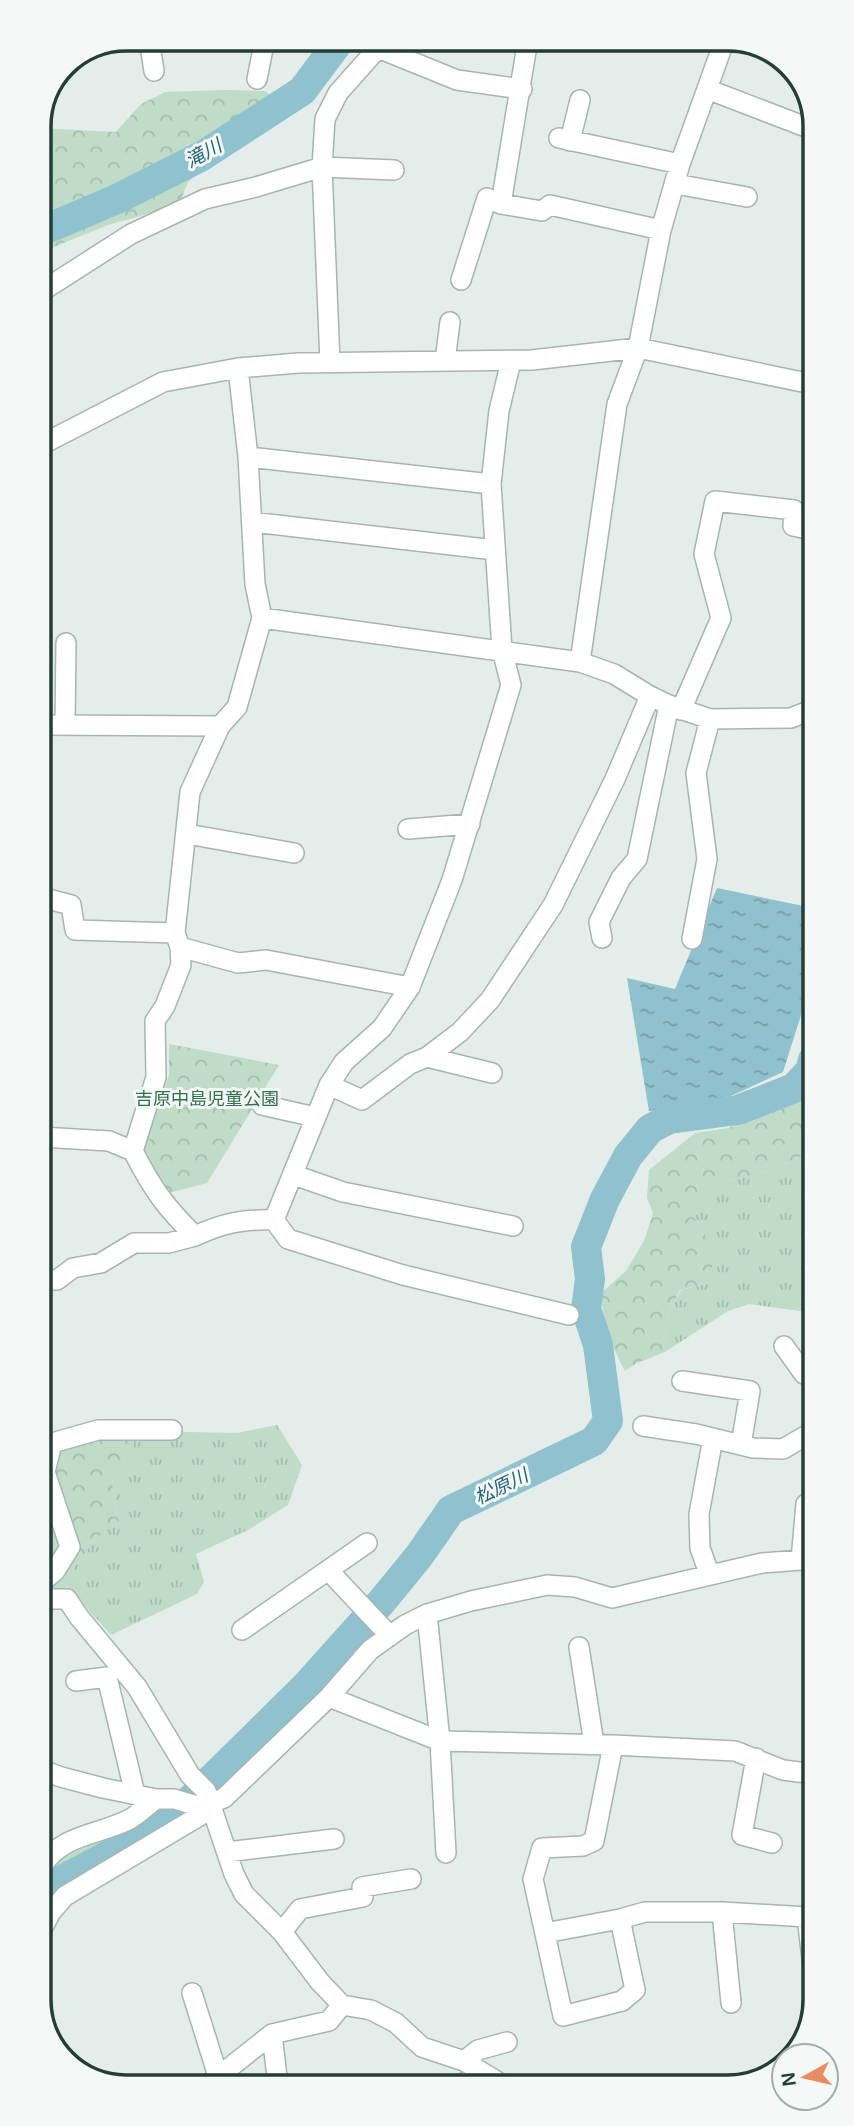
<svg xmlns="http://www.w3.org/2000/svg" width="854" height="2126" font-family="Arial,'Noto Sans JP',sans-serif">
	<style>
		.grass { fill: url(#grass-tufts) }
		.forest { fill: url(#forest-crowns) }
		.water { fill: url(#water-ripples) }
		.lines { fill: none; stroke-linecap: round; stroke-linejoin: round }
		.river { stroke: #90c1ce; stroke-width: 30 }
		.street-casing { stroke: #a7b5b0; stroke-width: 22 }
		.street { stroke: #fff; stroke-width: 19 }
		.labels { text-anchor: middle; stroke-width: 6; stroke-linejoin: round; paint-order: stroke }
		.park-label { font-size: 18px; fill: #31714d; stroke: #f4f9f7 }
		.water-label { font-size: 19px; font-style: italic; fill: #226475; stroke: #f4f9f7 }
		.rim { fill: none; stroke: #243d37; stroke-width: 3.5 }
	</style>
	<defs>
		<pattern id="grass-tufts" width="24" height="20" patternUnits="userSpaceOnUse" patternTransform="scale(1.75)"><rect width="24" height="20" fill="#bedcc8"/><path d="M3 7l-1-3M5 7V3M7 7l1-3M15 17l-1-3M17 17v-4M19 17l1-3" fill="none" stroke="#a3beac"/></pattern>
		<pattern id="forest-crowns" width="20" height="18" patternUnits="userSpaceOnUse" patternTransform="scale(1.75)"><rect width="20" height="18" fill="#bedcc8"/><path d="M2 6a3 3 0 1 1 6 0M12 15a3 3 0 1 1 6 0" fill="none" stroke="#a3beac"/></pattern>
		<pattern id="water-ripples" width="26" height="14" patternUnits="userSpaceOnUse" patternTransform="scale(1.75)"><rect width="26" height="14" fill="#90c1ce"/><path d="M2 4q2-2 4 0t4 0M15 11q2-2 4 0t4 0" fill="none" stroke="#759ea8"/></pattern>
	</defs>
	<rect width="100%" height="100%" fill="#e4ede9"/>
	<path class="grass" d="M813,1151L814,1313L749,1304L728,1311L665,1352L666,1319L681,1290L713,1282L694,1229L699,1198L719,1183L772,1170Z
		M277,1425L302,1465L288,1505L248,1530L196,1554L204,1582L197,1594L111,1635L63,1582L97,1536L119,1521L112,1481L140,1431L237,1433Z"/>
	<path class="forest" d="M226,90L265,91L282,104L188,182L179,205L108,225L39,253V128L116,132L141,104L165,92Z
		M169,1044L279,1065L207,1183L161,1195L142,1152L169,1075Z
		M813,1083V1151L772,1170L719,1183L699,1198L694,1229L710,1238L713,1282L680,1290L666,1319L665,1352L637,1363L625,1371C611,1346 603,1322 601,1293L626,1271L644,1241L653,1213L647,1198L649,1170L695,1133L728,1128L770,1110Z
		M140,1431L112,1481L119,1521L94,1540L66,1579L67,1594L42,1597V1474L52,1443Z
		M159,1799L197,1814L69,1890L43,1932V1865Z"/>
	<path class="water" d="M717,888L813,908V977L783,1072L731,1096L649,1111L627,978L675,989Z"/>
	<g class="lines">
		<path class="river" d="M39,232L117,199L202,156L302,91L341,39
			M43,1898L60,1881L128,1845L174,1816L306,1686L383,1600L419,1556L451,1510L594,1441L608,1421L598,1345L586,1309L590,1279L586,1247L605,1199L628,1156L650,1129L669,1119L738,1110L794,1088L810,1071L813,1060"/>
		<defs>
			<path id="street" d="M149,39L154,71
				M257,79L265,39
				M707,89L811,129
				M559,138L680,164
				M570,141L580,100
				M676,184L747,197
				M501,204L528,39
				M461,280L487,198L501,204L542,211L550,205L661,230
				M39,293L131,234L205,199L256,187L322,167L394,170
				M445,361L450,322
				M330,363L322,167L325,119L338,93L378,48L457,80L522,89
				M238,368L248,457L255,584L262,618L237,707L220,726L190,792L175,933L180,947L181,965L165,1006L155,1021L156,1077L133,1151C152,1188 165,1207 195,1236C223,1223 243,1219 274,1220L288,1239L403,1275L569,1315
				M39,446L163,382L238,368L298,363L532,360L638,348L812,384
				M248,457L491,484
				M252,522L495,550
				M262,618L580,662L614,674L650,696L669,705L710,719L791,718L811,710L812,703
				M580,662L617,404L638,348L661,230L680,164L725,39
				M681,710L721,618L704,554L715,501L794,510L793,526L812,530
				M65,724L66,643
				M40,725L220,726
				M408,829L470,824
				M187,834L294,853
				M40,897L71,905L75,930L175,933
				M602,938L599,922L621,878L637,859L669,705
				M692,939L707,859L696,773L710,719
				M180,947L238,963L266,960L410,987
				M427,1057L492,1073
				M329,1085L362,1100L410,1064L427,1057L460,1032L490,1000L553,905L615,779L650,696
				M262,1105L315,1117
				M41,1137L109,1141L133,1151
				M294,1175L343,1192L513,1226
				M274,1220L329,1085L344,1062L382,1028L410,987L452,880L511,685L502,650L491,484L499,411L511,361
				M41,1280H57L73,1268L101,1263L134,1243H169L195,1236
				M784,1346L804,1374L814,1375
				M682,1381L750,1391L741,1445
				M643,1426L696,1434L753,1448L783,1449L814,1431
				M801,1560L806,1504
				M328,1570L390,1636
				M709,1573L700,1548L699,1514L713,1438
				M42,1582L55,1571L70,1547L45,1472L52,1443L98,1430H172
				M42,1599H67L79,1617L137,1687L190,1775L206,1791L234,1874L244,1894L282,1932L320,1982L342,2005L371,2010L396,2023L422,2047L464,2061L503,2085
				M427,1614L440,1741L446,1853
				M242,1630L367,1543
				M579,1647L594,1744
				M76,1681L107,1677L135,1794
				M329,1697L440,1741L613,1745L735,1751L783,1770L815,1774
				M613,1745L594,1841L583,1846L542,1848L533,1879L563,2016L622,2001L635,1990L620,1919
				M756,1758L742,1835L772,1843
				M42,1770L61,1777L103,1788L156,1799H174L201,1807L224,1798L329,1697L370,1650L405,1625L427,1614L471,1601L547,1585L575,1587L612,1598L762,1563L801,1560L814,1562
				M227,1852L334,1839
				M43,1865C62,1834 100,1835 130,1819C139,1814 148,1805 156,1799
				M722,1912L731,2003
				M807,1917L815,1984
				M43,1927L51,1912L65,1896L211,1809
				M282,1932L300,1909L363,1897L362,1887L411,1879
				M545,1933L620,1919L645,1912H722L807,1917L815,1912
				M192,1993L218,2076
				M272,2034L278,2086
				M464,2061L478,2050L507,2042
				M460,2085L482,2073
				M205,2087L272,2034L329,2021L342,2005"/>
		</defs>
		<use href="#street" class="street-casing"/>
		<use href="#street" class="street"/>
	</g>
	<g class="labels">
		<g class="park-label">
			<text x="207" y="1105">吉原中島児童公園</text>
		</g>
		<g class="water-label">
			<text transform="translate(203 153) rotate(-29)" y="7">滝川</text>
			<text transform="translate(501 1486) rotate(-26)" y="7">松原川</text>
		</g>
	</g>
	<path d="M0 0H854V2126H0ZM126 51H728A75 75 0 0 1 803 126V2000A75 75 0 0 1 728 2075H126A75 75 0 0 1 51 2000V126A75 75 0 0 1 126 51Z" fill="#f4f9f7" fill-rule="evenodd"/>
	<path class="rim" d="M126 51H728A75 75 0 0 1 803 126V2000A75 75 0 0 1 728 2075H126A75 75 0 0 1 51 2000V126A75 75 0 0 1 126 51Z"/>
	<g transform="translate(805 2077) rotate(262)"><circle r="33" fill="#f4f9f7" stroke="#a1aeaa" stroke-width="2"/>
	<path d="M0-5L12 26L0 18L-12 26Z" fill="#e98c65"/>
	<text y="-10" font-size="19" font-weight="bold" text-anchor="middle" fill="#243d37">N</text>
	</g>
</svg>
